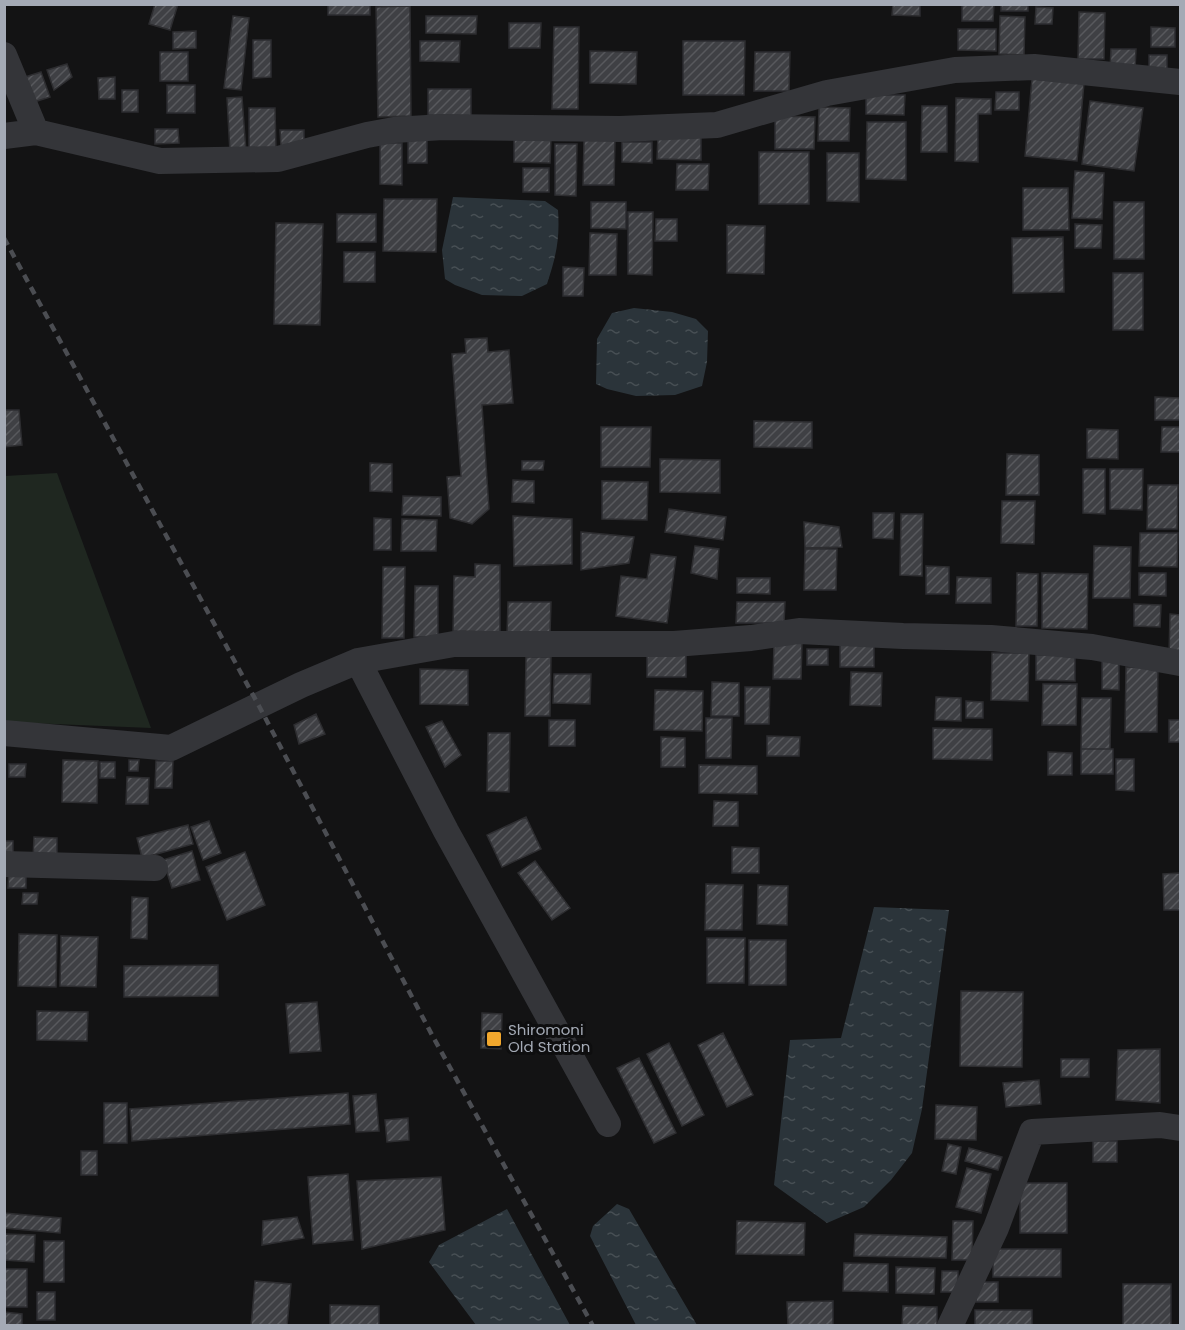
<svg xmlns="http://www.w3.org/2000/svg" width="1185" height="1330" font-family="Poppins,sans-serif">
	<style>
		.green { fill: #1f2720 }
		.water { fill: url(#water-ripples) }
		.building { fill: url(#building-hatch); stroke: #2d2d30; stroke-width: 1.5 }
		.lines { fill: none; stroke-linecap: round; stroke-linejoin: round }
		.street { stroke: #343539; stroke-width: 26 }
		.rail { stroke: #4b4d52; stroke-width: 4.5; stroke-dasharray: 8 6; stroke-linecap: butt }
		.poi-dot { fill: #f2a72d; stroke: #0e0e0f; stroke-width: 2 }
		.labels { text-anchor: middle; stroke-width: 6; stroke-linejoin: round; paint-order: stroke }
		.poi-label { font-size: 15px; fill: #a4aab5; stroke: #0e0e0f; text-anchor: start }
	</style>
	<defs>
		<pattern id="water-ripples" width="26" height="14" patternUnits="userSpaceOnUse" patternTransform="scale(1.5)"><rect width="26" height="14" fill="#2b343a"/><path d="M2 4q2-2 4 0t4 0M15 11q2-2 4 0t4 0" fill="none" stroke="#474f54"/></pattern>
		<pattern id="building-hatch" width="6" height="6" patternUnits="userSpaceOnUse" patternTransform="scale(1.5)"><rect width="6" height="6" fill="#3f4044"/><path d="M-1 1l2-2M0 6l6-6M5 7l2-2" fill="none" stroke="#58595d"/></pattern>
	</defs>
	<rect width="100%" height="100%" fill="#131314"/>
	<path class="green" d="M57,473L151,728L5,722V476Z"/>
	<path class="water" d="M453,197L545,201L558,210C560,240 556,256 547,284L522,296L482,295L455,285L445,279L442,250Z
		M634,308L672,312L696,319L708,331L707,362L702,386L675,395L636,396L607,389L596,384L597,339L612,313Z
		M874,907L949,910L922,1109L912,1153L891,1180L864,1207L827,1223L774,1185L790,1040L841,1038Z
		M617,1204L629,1209L697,1325H636L590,1236L593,1226Z
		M507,1209L570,1325H476L429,1262L439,1245Z"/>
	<path class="building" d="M155,4H178L170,30L149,24Z
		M328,4H370V15H328Z
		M893,4H920V16L892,15Z
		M962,4H994L993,21H962Z
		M1001,4H1028V11H1001Z
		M410,6L411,116L378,117L376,7Z
		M1036,7L1053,8L1052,24H1035Z
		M1079,12L1105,13L1104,59H1078Z
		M233,16L249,18L241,90L224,88Z
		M426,16H477L476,34L426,33Z
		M1000,16L1025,17L1024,55L999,54Z
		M509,23H541L540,48H509Z
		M554,27H579L578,109H552Z
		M1151,27L1175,28V47H1151Z
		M958,29H996V51L958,50Z
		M196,31V48L173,49V32Z
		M253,40H271V77L253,78Z
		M420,41H460L459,62L420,61Z
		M683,41H745L744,95H683Z
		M1111,49H1136L1135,70L1110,69Z
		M590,51L637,52L636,84L590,83Z
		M160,52H188V81H160Z
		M755,52H790L789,91H754Z
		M1149,55H1167V73H1149Z
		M67,64L72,77L54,90L47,70Z
		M41,72L50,97L34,102L25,77Z
		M115,77V99H99L98,78Z
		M1032,79L1084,83L1077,161L1025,156Z
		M167,85H195V113H167Z
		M428,89H471V116L428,115Z
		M122,90H138V112H122Z
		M996,92H1019V110H995Z
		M866,95H905L904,115L866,114Z
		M242,97L246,152L230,153L227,98Z
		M956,98L991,99V114H978V162L955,161Z
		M1090,101L1143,108L1134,171L1082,164Z
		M922,106H947V152H921Z
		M819,107L850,108L849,141H818Z
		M249,108H275L276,151H249Z
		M775,116L815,117L814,149H775Z
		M867,122H906V180L866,179Z
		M155,129H178L179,143L155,144Z
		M280,130H304V147H281Z
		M658,135L701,136V160L657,159Z
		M408,137H427V163H408Z
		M514,138L551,139L550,163L514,162Z
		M584,140H615L614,185H583Z
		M622,142H652V163L622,162Z
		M380,143H402V185L380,184Z
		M555,144H577L576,196L555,195Z
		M759,152H809V204H759Z
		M827,153H859V202L827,201Z
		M677,164H709L708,190H676Z
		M523,168H549V192H523Z
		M1075,171L1104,173L1102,219L1072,218Z
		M1023,188H1068L1069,230H1023Z
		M384,199H437L436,252L383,251Z
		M591,202H626V229L591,228Z
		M1114,202H1144V259H1114Z
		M628,212H653L652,275L628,274Z
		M337,214H376V242H337Z
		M656,219H677V241H655Z
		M276,223L323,224L320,325L274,324Z
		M1075,224L1102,225L1101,248H1075Z
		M727,225L765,226L764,274L727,273Z
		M590,233L617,234L616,275H589Z
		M1063,237L1064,292L1013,293L1012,238Z
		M344,252H375V282H344Z
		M563,267L584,268L583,296H563Z
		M1113,273H1143V330H1113Z
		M487,338L488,352L509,350L513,403L482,405L489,509L472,524L450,518L447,477L461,476L452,354L466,353L465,339Z
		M1155,397L1180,398V420H1155Z
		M4,410H19L22,445L4,447Z
		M754,421L812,422V448L754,447Z
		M601,427H651L650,467H601Z
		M1162,427H1180V452H1161Z
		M1087,429L1118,430V459L1087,458Z
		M1007,454L1039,455V495H1006Z
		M660,459L720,460V493L660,492Z
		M522,461H544L543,470H522Z
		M370,463L392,464V492L370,491Z
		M1083,469H1105V514L1083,513Z
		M1110,469H1143L1142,510L1110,509Z
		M513,480L534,481V503L512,502Z
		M602,481L648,482L647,520L602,519Z
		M1148,485H1178L1177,529H1147Z
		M403,496L441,497V516L402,515Z
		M1002,501H1035L1034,544L1001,543Z
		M669,509L726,517L723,540L665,532Z
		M873,513H894L893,539L873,538Z
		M901,514H923L922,576L900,575Z
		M513,516L572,519V564L514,566Z
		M374,518L391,519V550H374Z
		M402,519L437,520L436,551H401Z
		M804,522L839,527L842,547L805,548Z
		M581,532L634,537L629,563L581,570Z
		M1140,533H1178L1177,567L1139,566Z
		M695,546L719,549L717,579L691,573Z
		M1094,546L1131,547L1130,598H1093Z
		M805,549H837L836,590H804Z
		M651,554L676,557L667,623L616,616L621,576L647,579Z
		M475,564L500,565V632L453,631L454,576L475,577Z
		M926,566L949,567V594H926Z
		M383,567H405L404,638H382Z
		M1017,573L1038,574L1037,626H1016Z
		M1042,573L1088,574L1087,629L1042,628Z
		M1139,573H1166V596L1139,595Z
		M957,577L991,578V603H956Z
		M737,578H770V594L737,593Z
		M415,586H438V637H414Z
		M508,602H551L550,634H507Z
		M737,602H785L784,623H736Z
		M1134,604L1161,605L1160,627L1134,626Z
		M1170,614L1180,615V655H1169Z
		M774,643H802L801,679H773Z
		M840,643H874V667H840Z
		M807,649H828V665H807Z
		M647,653H686V677H647Z
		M992,653H1029L1028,701L991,700Z
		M1036,655H1075V681L1036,680Z
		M526,657H551L550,716H525Z
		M1102,661H1119V690L1102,689Z
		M1126,667L1158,668L1157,732H1125Z
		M420,669L468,670V705L420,704Z
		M851,672L882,673L881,706L850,705Z
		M554,674H591L590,704L553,703Z
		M712,682L739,683V716H711Z
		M1043,684H1077L1076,725H1042Z
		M745,687H770L769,724H745Z
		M655,690L703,691L702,731L654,730Z
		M936,697L961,698V721L935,720Z
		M1082,698H1111L1110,749H1081Z
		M966,701L983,702V718H966Z
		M316,714L325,734L299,744L294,725Z
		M706,718H732L731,758H706Z
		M549,720H575V746H549Z
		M1169,720H1180V742H1169Z
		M442,721L461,755L445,767L426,727Z
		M933,728L992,729V760L933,759Z
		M488,733H510L509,792L487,791Z
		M767,736L800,737L799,756H767Z
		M661,737L685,738V767H661Z
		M1081,749H1113V774H1081Z
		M1048,752L1072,753V775H1048Z
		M1116,759H1134V791L1116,790Z
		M63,760L98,761L97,803L62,802Z
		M129,760H139L138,771H129Z
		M156,761H173L172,788H155Z
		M100,762H115V778H100Z
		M9,764H26L25,777H9Z
		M699,765L757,766V794L699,793Z
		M127,777L149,778L148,804H126Z
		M714,801L738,802V826H713Z
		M526,817L541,849L502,867L487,835Z
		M209,821L221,853L203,860L191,827Z
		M188,825L193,844L142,858L137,838Z
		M34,837L57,838V860L33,859Z
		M4,841H13V856H4Z
		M732,847L759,848V873H732Z
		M192,851L200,880L172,888L163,860Z
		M245,852L265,905L227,920L206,867Z
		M535,861L570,908L552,920L518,873Z
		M9,869H26V888H8Z
		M1180,873V910H1164L1163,874Z
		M706,884L743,885L742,930H705Z
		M758,885L788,886L787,925L757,924Z
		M23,893H38L37,904H22Z
		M132,897L148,898L147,939L131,938Z
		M19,934L57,935L56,987L18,986Z
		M61,936L98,937L96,987L60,986Z
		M707,938H745L744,983H707Z
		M749,940H786V985H749Z
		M218,965V996L124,997V966Z
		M961,991L1023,992L1022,1067L960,1066Z
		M317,1002L321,1051L290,1053L286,1004Z
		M37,1011L88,1012L87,1041L37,1040Z
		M482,1013L502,1014L501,1049L481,1048Z
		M723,1033L753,1095L727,1107L698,1045Z
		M669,1043L704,1115L682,1126L647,1054Z
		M1160,1049V1103L1116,1100L1118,1050Z
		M639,1058L676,1133L654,1143L617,1068Z
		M1061,1059H1089V1077H1061Z
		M1039,1080L1041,1104L1006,1107L1003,1083Z
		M348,1093L350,1124L132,1141L130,1109Z
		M376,1094L379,1131L356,1132L353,1096Z
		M104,1103H127V1143H104Z
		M936,1105L977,1107L976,1140L935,1139Z
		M408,1118L409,1140L387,1142L385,1120Z
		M1093,1141H1117V1162H1093Z
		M948,1144L961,1147L956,1174L942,1171Z
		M969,1148L1002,1157L998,1170L965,1161Z
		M81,1151H97V1175H81Z
		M967,1168L991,1174L981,1213L956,1207Z
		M348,1174L353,1240L313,1244L308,1177Z
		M441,1177L445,1230L362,1249L357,1181Z
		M1020,1183H1067V1233H1020Z
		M4,1213L61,1218L60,1233L4,1228Z
		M297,1217L304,1238L262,1245L263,1221Z
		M737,1221L805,1223L804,1255L736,1254Z
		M953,1221H973L972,1260H952Z
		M4,1234L35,1235L34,1262L4,1260Z
		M855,1234L947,1237L946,1258L854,1256Z
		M44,1241H64V1282H44Z
		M993,1249H1061V1277H993Z
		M844,1263L888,1264V1292L843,1291Z
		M896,1267L935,1268L934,1294L896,1293Z
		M4,1269H27V1307H4Z
		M942,1271H958V1292H941Z
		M255,1281L291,1284L287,1326H251Z
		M976,1282H998V1302H976Z
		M1123,1284H1171V1326H1123Z
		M37,1292H55V1320H37Z
		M833,1301V1326H788L787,1302Z
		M330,1305L379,1306V1326H330Z
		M903,1306L937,1307V1326H902Z
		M975,1310H1032V1326H975Z
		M4,1312L22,1314V1326H4Z"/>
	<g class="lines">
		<path class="street" d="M4,55L36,132
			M4,136L36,132L160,161L278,159L367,135L394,130L443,127L620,129L717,125L827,93L955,70L1034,67L1180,82
			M358,661L446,831L608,1124
			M4,733L171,748L301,685L358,661L454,644H674L751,638L799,631L903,636L991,638L1092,647L1180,663
			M4,864L155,868
			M950,1326L996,1228L1032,1132L1160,1125L1180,1128"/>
		<path class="rail" d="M4,238L259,706L432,1035L593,1326"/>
	</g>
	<rect class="poi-dot" x="486" y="1031" width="16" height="16" rx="3"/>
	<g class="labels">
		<g class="poi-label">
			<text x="508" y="1035">Shiromoni<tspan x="508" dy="17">Old Station</tspan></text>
		</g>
	</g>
	<rect width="1185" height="1330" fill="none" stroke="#a4aab5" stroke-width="12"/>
</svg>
